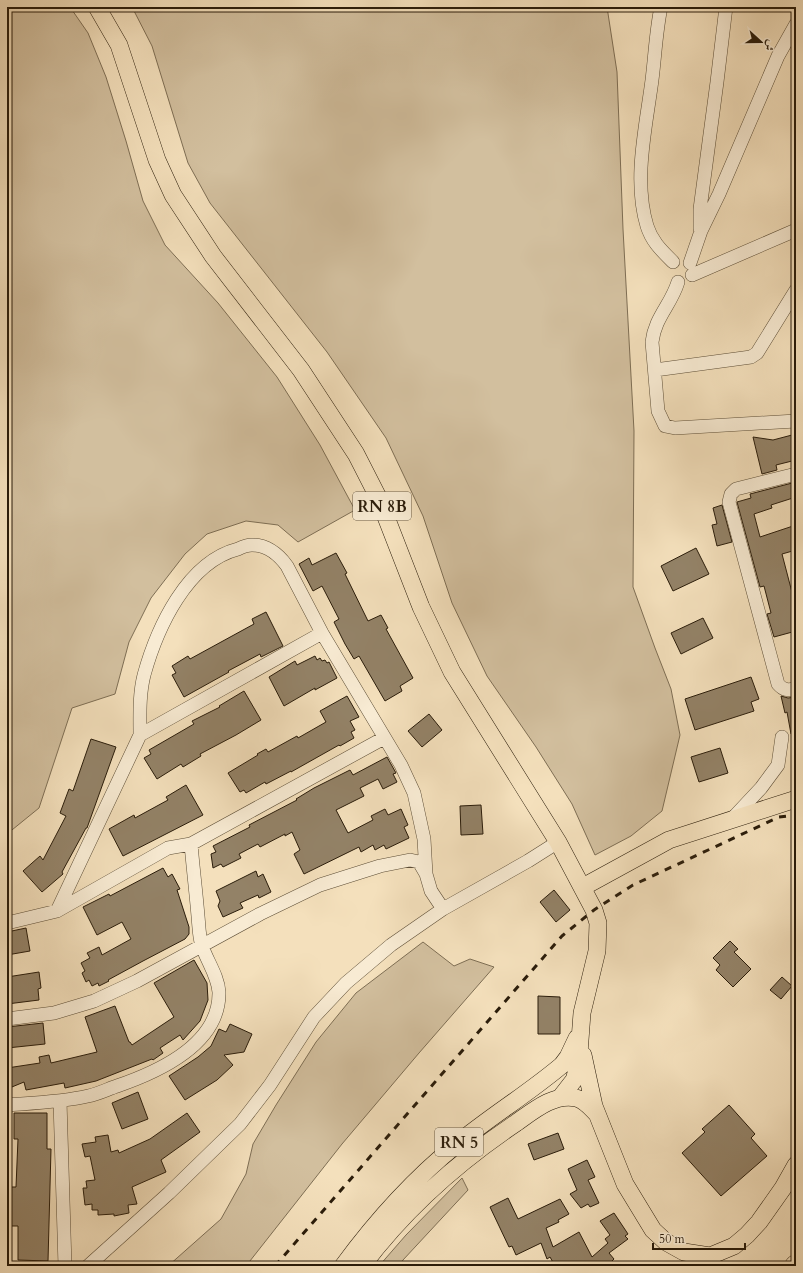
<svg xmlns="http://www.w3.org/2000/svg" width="803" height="1273" font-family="Cardo,Amiri,serif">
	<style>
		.green { fill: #d2bf9e; stroke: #7e6e54 }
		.building { fill: #938267; stroke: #2a1c0a }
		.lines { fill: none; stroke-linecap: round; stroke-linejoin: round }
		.minor-casing { stroke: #5c4d36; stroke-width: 14 }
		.major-casing { stroke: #2a1c0a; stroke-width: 18 }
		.highway-casing { stroke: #2a1c0a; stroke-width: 20 }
		.minor { stroke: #f8ebd3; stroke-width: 13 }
		.major { stroke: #f4e0bc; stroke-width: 17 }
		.highway { stroke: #f4e0bc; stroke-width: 19 }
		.rail { stroke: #2a1c0a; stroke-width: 3; stroke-dasharray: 7 7; stroke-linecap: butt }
		.labels { text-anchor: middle; stroke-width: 4; stroke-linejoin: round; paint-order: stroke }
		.shield { fill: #f8ebd3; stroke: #685a46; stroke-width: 1 }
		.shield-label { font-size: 16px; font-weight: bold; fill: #2a1c0a }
	</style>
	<rect width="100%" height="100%" fill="#f4e0bc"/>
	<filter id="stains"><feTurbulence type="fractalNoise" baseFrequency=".005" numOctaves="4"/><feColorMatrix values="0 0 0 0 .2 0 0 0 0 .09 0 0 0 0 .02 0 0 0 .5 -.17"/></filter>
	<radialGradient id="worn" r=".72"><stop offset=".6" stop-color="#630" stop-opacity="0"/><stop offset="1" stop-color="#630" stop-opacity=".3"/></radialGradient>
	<path class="green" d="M7,7H70L88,33L106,77L126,141L143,201L165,245L218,303L277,377L320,445L355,510L298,542L278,525L246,521L207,534L185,554L151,598L129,642L115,694L72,708L39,808L7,834Z
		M132,7H607L617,72L623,229L634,431L633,587L655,648L671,689L680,735L662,811L631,836L595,855L572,804L536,747L487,676L452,603L423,516L386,438L327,352L210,203L188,163L152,46Z
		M423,942L454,966L470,959L494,967L419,1053L342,1144L246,1266H168L221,1219L246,1174L253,1144L276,1105L316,1042L356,993Z
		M462,1178L468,1190L403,1260L399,1266H379L406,1235Z"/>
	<path class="building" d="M792,435L796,451V460L776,465L777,470L762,474L753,437L773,440Z
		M796,482V497L771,505L772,508L754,514L760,537L796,525V550L782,554L794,600H793L796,613V631L774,637L767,614L771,613L764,586L760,587L737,502L751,498L750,494Z
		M722,505L732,542L717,546L712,525L717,524L713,508Z
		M696,548L709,574L673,591L661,566Z
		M336,553L347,573L345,574L368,621L381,615L388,628L386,629L413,678L400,686L402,691L385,701L359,656L354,659L345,644L334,622L339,619L322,586L313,591L299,564L309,558L312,565Z
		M266,612L283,646L261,657L260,654L228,671L229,672L184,697L172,675L176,673L172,666L188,656L190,659L254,624L252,619Z
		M703,618L713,638L681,654L671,633Z
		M315,656L317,660L320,658L322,661L325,660L327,663L329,662L337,678L315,690V688L284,706L269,677L295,661L297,665Z
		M751,677L759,699L751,702L754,711L695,730L685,699Z
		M244,691L261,720L236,735L200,754L201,756L183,767L181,764L157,779L144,758L151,754L149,750L194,724L192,721L220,707L219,706Z
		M347,696L359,717L350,721L355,730L351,732L354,738L340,746L339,745L291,772V771L266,784L265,782L246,793L244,790L240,792L228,773L258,755L257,754L266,749L268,752L297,736L298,738L326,722L320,711Z
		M781,696L788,698L796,697V733L791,734L787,712L785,713Z
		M429,714L442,730L422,747L408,731Z
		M91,739L116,747L87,828H86L62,872L63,874L42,892L23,871L40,856L43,860L66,816L60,813L69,789L73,791Z
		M720,748L728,773L699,782L691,757Z
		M387,757L396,773L393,774L397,782L383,789L378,779L360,788L364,796L336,810L348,833L373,820L371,816L385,809L388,815L401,809L408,825L404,827L409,838L386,849L384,845L375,850L373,845L361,852L359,847L304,874L294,854L300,850L292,832L285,836V834L260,847L258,844L239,854L241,858L223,867L221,864L213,868L211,854L216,852L213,846L250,827L249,825L297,800L296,799L314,788L350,770L353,775Z
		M186,785L203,815L123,856L109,829L134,815L135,818L168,800L166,797Z
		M481,805L483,834L461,835L460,806Z
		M163,868L168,877L172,874L180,889L177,890L189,927V934L185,939L143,961L108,980L109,981L99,986L98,983L92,986L89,980L86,982L82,973L85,971L81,963L90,958L87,953L99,947L102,955L131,939L122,922L97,935L83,907L109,894L110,896Z
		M256,871L258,877L263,874L271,892L259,898L258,895L240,903L243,908L223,917L218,906L220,901L216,891Z
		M554,890L570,910L556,922L540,902Z
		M26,928L30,951L7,955V932Z
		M730,941L738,949L734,952L751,969L733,987L716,970L720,965L713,958Z
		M194,960L207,983L208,1000L200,1021L183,1040L180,1035L160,1048L163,1053L153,1060L152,1059L96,1081L65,1088L64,1083L26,1090L24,1082L7,1089V1068L40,1063L39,1057L49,1055L51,1063L97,1052L85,1017L115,1006L129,1042H130L132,1045L174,1017L154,983Z
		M39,972L41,988L38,989L39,1000L7,1004V977Z
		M782,977L792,986L781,999L770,990Z
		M538,996L560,997V1034H538Z
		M43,1023L45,1044L7,1048V1027Z
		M230,1024L252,1034L244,1052L224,1055L233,1065L217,1080L185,1100L169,1076L198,1057L211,1046L219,1029L226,1032Z
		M138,1092L148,1119L122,1129L112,1103Z
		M729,1105L755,1134L751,1138L767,1156L721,1196L682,1153L705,1132L702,1129Z
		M14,1113H47V1149H51L48,1261L18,1260V1226H7V1187H16L18,1139H14Z
		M187,1113L200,1132L161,1160L166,1172L132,1187L137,1204L128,1205L129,1213L114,1216V1214L98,1215V1210H92V1204L85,1205L83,1188H87L86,1181L95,1180L90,1156L85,1157L82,1144L96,1142L95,1137L108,1135L111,1152L118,1150L119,1153L150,1139Z
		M558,1133L564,1149L534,1160L528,1144Z
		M587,1160L595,1177L588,1180L599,1203L590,1207L588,1204L581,1208L570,1194L577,1190L568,1169Z
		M508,1198L518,1219L560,1199L569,1214L558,1220L559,1222L546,1228L553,1247L579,1232L592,1257L608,1243L605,1239L610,1235L600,1221L614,1213L628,1234L625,1236L628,1239L609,1253L614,1259L607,1266H555L550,1257L547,1259L541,1243L516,1255L512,1246L509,1247L490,1207Z"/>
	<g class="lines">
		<defs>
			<path id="minor" d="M661,7C656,31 655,56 652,80C646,127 633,180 647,226C652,242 662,251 673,262
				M700,229V209L717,82L726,7
				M690,263L701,231L719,194L778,56L796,24
				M692,275L796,230
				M678,282C671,305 655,317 652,342L658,411L665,426L675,428L796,421
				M655,370L751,357L757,353L796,290
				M796,474L736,489L731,494L729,502L778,684C784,691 788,690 796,689
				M140,735C140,715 139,695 144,675C157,628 187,562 238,549C242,547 248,545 252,545C267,545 279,555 287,566L322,633L401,765L414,793L424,839L426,874
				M732,819L761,788L778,765L782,737
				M57,911L140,735L322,633
				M7,923L57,911L168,848L191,844L384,738
				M7,1019L54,1013L94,1001L137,981L260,914L320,885L380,866L410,860L419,862L426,874L431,891L443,909
				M60,1101L65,1266
				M7,1105C34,1103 62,1102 88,1096C98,1094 108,1089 117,1086C158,1072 220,1044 219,992C218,976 207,961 202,946C199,937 199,926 198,916C196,892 193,868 191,844
				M88,1266L169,1193L240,1124L270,1085L314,1017L346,983L391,945L443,909L528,861L558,842"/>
			<path id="major" d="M97,7L119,45L157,160L173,195L213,256L301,370L356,454L379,499L421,607L452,672L558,842L594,910L598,923L597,951L582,1013L578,1067L574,1080L560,1098
				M583,887L669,840L796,799
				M583,1055L594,1106L625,1184L653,1230L666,1242L684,1252L710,1256L734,1246L747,1235L759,1222L783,1188L796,1165
				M343,1266C376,1221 414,1179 457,1144C491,1116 529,1093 562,1065L568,1057L577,1038
				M362,1266C404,1210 458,1162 516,1123C533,1111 554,1093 576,1098C585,1100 591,1108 597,1114"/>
			<path id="highway" d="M794,1266L796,1264"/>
		</defs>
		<use href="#minor" class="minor-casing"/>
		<use href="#major" class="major-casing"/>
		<use href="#highway" class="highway-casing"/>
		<use href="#minor" class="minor"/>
		<use href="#major" class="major"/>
		<use href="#highway" class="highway"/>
		<path class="rail" d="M275,1266L562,936L594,910L633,885L779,817L796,815"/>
	</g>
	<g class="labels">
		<g class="shield">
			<rect x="353" y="492" width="58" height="28" rx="3"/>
			<rect x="435" y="1128" width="48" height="28" rx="3"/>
		</g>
		<g class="shield-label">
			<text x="382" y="512">RN 8B</text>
			<text x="459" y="1148">RN 5</text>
		</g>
	</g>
	<rect width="803" height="1273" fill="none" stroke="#f4e0bc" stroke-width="24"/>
	<rect x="8" y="8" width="787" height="1257" fill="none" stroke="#2a1c0a" stroke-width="2"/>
	<rect x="12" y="12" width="779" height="1249" fill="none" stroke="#2a1c0a"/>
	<g transform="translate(761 42) rotate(111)" stroke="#f8ebd3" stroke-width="3" paint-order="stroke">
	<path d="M0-3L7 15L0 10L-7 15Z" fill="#2a1c0a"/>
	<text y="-6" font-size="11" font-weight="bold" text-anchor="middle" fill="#2a1c0a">ش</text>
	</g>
	<path d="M653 1243v6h92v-6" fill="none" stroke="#2a1c0a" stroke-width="2"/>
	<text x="659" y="1243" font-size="12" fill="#2a1c0a" stroke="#f8ebd3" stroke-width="3" paint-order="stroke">50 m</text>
	<rect width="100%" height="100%" filter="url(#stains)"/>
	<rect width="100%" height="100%" fill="url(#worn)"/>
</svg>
